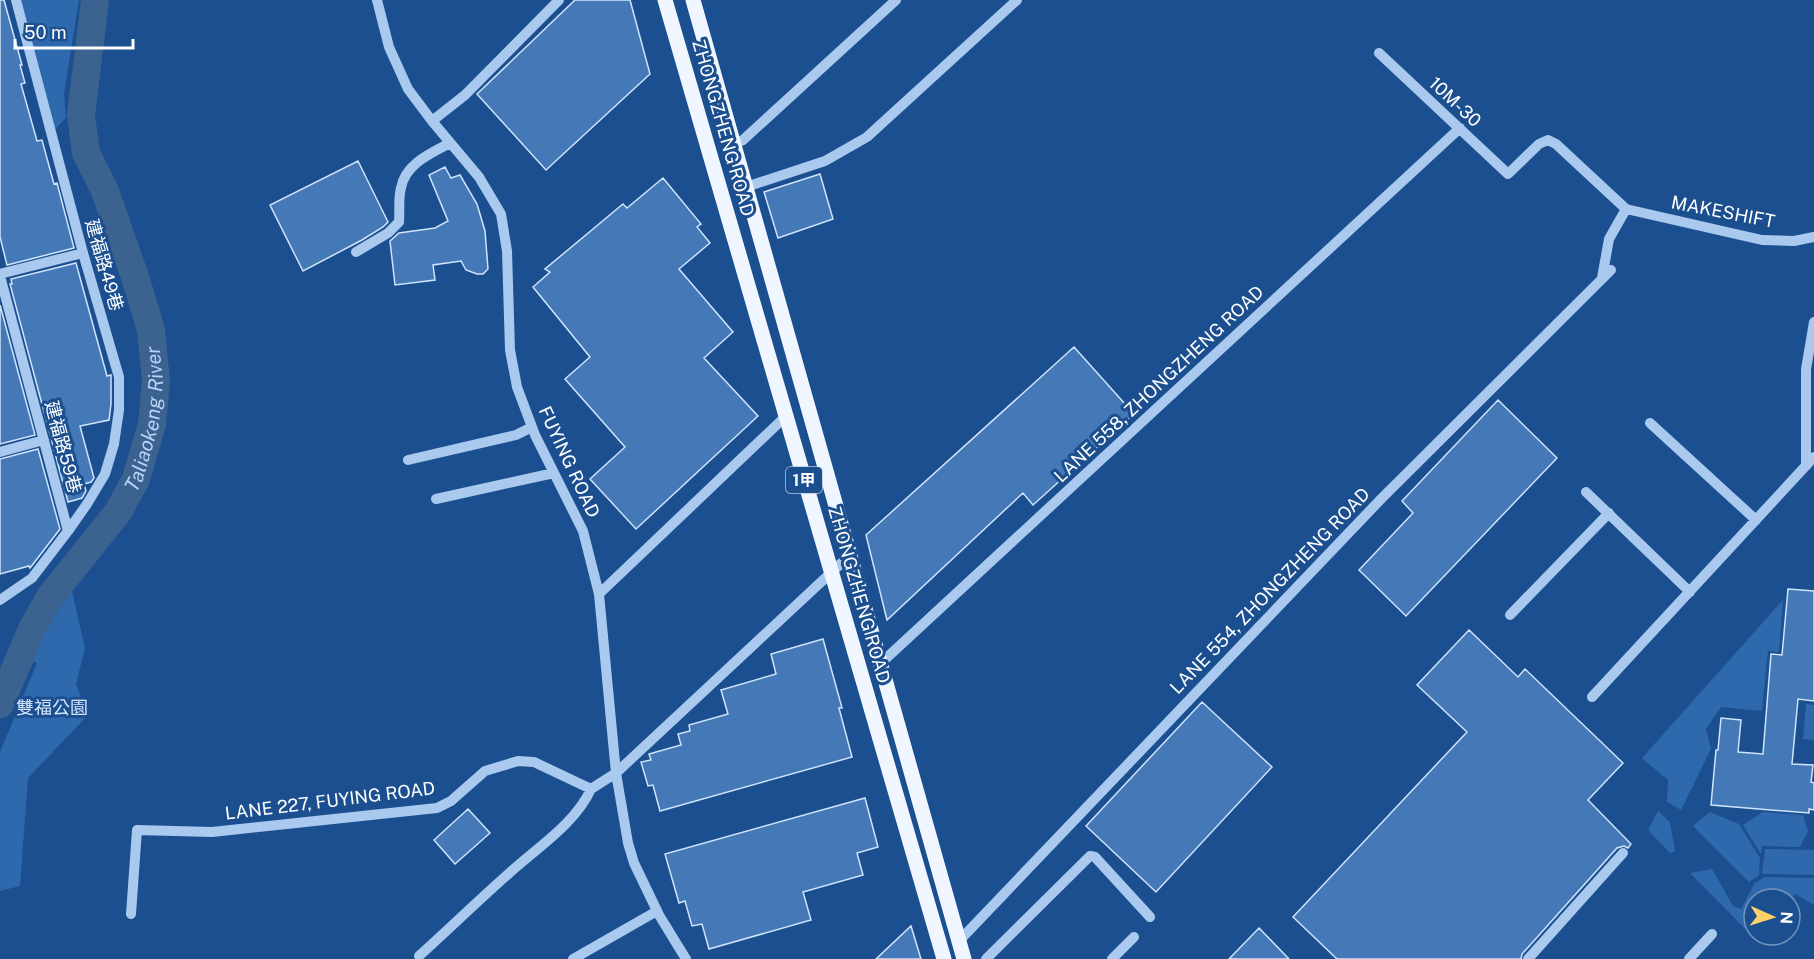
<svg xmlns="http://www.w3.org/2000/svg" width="1814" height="959" font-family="'Public Sans','Noto Sans TC',sans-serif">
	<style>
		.green { fill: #2e69ad }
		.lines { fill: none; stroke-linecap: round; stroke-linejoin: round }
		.river { stroke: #3c6290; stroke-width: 28 }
		.building { fill: #4478b7; stroke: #cfe3fa; stroke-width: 1.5 }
		.minor { stroke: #a9c9ee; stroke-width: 10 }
		.major { stroke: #f0f6ff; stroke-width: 15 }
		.labels { text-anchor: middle; stroke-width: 6; stroke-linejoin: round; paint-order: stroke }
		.shield { fill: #1b4f8f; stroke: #bbcadd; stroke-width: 1.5 }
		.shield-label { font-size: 16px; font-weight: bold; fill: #fff }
		.street-label { font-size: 18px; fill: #fff; stroke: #1b4f8f }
		.park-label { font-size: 18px; fill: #cfe3fa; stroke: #1b4f8f }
		.water-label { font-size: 20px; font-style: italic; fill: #b5d3f5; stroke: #1b4f8f }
	</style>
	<rect width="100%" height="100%" fill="#1b4f8f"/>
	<path class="green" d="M21,0H79L64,93L66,118L55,129Z
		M69,578L85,648L76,684L88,715L28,778L20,886L0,891V752L37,663L24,657C36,626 48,604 69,578Z
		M1783,600L1779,652L1768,651L1762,711L1721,707L1706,729L1711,749L1681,810L1667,802L1668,780L1642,758Z
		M1806,704L1814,705V740L1803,739Z
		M1658,811L1670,822L1675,851L1670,853L1648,830Z
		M1710,812L1739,824L1760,858L1759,875L1749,882L1693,826Z
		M1763,812L1803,815L1808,831L1800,847L1762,846L1761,854L1743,825Z
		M1765,849L1814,850V875L1762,874Z
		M1712,869L1733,906L1741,909L1755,883L1765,877L1814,878V905L1795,894L1790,900L1754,899V935H1765L1759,943L1690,873Z"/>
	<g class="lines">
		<path class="river" id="s1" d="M0,704L32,629L50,597L118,512L136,479L152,424L156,381L151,330L136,280L105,191L86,153L81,115L95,0"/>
	</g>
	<path class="building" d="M0,0H4L22,65H20L25,83L21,84L37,141L42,140L54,184L57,183L74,248L7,265L0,237Z
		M575,0H630L650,74L546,170L477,94Z
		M358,161L388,222L383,227L362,240L303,271L270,205Z
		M445,167L451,178L460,175L477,204L485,231L488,269L483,274H477L466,270L461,261L433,265L435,280L395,285L390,241L399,233L435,228L448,221L429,175Z
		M820,174L833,219L778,238L764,192Z
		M663,178L701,224L697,227L710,243L679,269L733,332L704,358L758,416L636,529L590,479L625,447L565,379L590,357L533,287L550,272L545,269L623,204L627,208Z
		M76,263L107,376L111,375V404L109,420L80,426L94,478L91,482L84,484L86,491L82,498L68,502L10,284H12L11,279Z
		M0,305L35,435L0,444Z
		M1074,347L1134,414L1033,505L1023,493L887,620L866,535Z
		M1498,400L1557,458L1406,616L1359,570L1413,513L1402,501Z
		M38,449L60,529L30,568L29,566L0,574V459Z
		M1788,589L1814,591V701L1798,699L1792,764L1813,765L1811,782L1814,783V810L1809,809V813L1711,805L1716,750H1718L1721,718L1741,720L1738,752L1763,754L1771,654L1782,655Z
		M1469,630L1518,677L1525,669L1623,763L1588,800L1631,844L1628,848L1624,846L1617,848L1522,954L1521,959H1337L1293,917L1467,732L1417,685Z
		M823,639L842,708H839L852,757L660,811L653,785L648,786L641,762L651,760L649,754L681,745L678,734L690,731L689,725L728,714L721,690L776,674L771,654Z
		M1202,702L1272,767L1156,892L1086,826Z
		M865,798L878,847L857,853L863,875L803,892L811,920L709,949L702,924L692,926L685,901L679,903L665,854Z
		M468,809L490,833L455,864L434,840Z
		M911,926L921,959H876Z
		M1259,928L1289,959H1229Z"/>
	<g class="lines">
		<path class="minor" d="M377,0L389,47L408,89L432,121L479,177L501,214L507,251L510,350L517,387L535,435L583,531L599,594L616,773L628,843L634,863L659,915L686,959
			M1379,53L1508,174L1539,144L1548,140L1556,144L1626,209L1762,240L1794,241L1814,237
			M432,121L465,95L559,0
			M733,144L743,140L896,0
			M746,187L825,161L867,137L1017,0
			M356,252L388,233L399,222C400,211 398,198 401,188C405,164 431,153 450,143
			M0,274L83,253
			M0,276L68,531
			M1602,278L1609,239L1626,209
			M1650,423L1756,520
			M0,452L44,440
			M408,460L516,435L532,427
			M1806,466V369L1814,322
			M1586,492L1690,592
			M436,499L554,473
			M599,594L786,416
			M0,600L32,578L68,531L87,504L105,474L114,444L119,410V377L83,253L16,0
			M1510,615L1609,513
			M881,663L1460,128
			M1592,697L1814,457
			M131,914L137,830L212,832L437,808L451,801L485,771L518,761L534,762L591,789L616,773L850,555
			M959,941L1382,498L1611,270
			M419,956C451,927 482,897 515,868C541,845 576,822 591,789
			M573,959L657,911
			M986,959L1090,856L1095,857L1150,917
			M1112,959L1134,937
			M1528,959L1623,853
			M1689,959L1712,934"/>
		<path class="major" d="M665,0L944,959
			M693,0L964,959"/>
	</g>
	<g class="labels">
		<rect class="shield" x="786" y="467" width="36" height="26" rx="4.5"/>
		<g class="shield-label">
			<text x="804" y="486">1甲</text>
		</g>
		<g class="street-label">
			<text transform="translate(1455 102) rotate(43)" y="6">10M-30</text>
			<text transform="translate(723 128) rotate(74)" y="6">ZHONGZHENG ROAD</text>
			<text transform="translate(1723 212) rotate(11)" y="6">MAKESHIFT</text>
			<text transform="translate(104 265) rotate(74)" y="6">建福路49巷</text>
			<text transform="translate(1159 384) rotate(-43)" y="6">LANE 558, ZHONGZHENG ROAD</text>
			<text transform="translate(63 447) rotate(75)" y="6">建福路59巷</text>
			<text transform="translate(569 462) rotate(65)" y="6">FUYING ROAD</text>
			<text transform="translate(1270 591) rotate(-46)" y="6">LANE 554, ZHONGZHENG ROAD</text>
			<text transform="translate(859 595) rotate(74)" y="6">ZHONGZHENG ROAD</text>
			<text transform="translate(330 801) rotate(-7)" y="6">LANE 227, FUYING ROAD</text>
		</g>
		<g class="park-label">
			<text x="52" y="714">雙福公園</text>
		</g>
		<g class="water-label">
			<text dy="7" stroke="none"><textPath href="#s1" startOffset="326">Taliaokeng River</textPath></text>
		</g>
	</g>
	<g transform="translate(1772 917) rotate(93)"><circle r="28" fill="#1b4f8f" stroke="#7695bc" stroke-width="1.5"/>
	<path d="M0-4.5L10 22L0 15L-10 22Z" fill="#ffd166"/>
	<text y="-9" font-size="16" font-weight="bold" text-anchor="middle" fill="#ffffff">N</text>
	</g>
	<path d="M15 39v9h118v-9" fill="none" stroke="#ffffff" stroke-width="3"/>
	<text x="24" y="39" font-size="18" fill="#ffffff" stroke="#1b4f8f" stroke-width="4.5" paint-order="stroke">50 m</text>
</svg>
